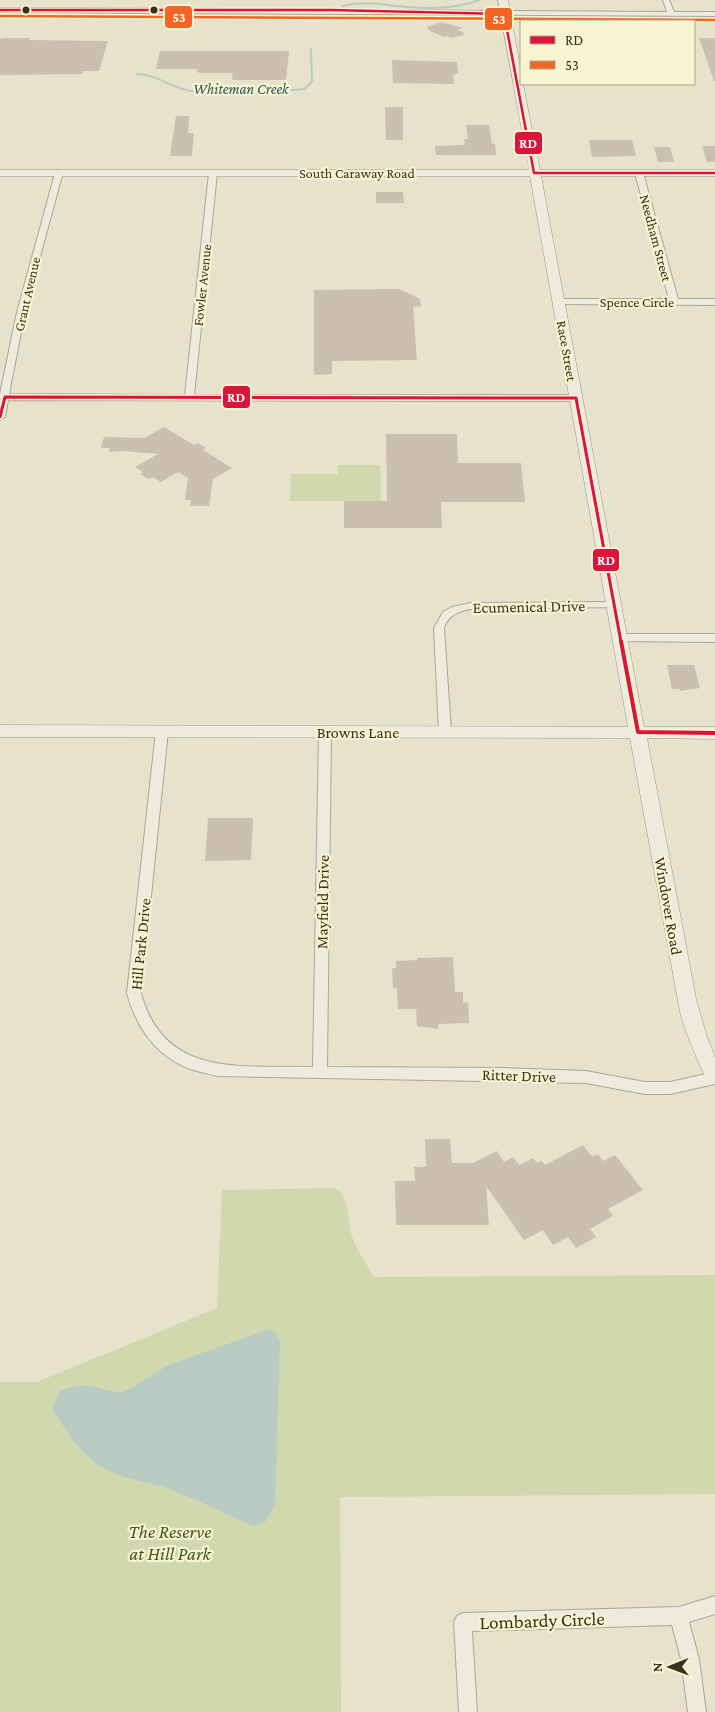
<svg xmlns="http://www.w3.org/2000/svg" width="715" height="1712" font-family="'Crimson Pro',serif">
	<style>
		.green { fill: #d1d8ad }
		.water { fill: #b8ccc3 }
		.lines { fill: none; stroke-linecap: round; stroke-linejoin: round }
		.stream { stroke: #b8ccc3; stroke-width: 2 }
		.building { fill: #cac0ad }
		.street-casing { stroke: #aba695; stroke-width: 2 }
		.secondary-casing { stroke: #9b9685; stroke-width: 1 }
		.street { fill: #eeebde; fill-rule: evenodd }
		.secondary { fill: #eeebde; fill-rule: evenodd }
		.bus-1-far2-casing { stroke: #f8f3d1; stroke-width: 5 }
		.bus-1-far1-casing { stroke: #f8f3d1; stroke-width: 6 }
		.bus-1-casing { stroke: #f8f3d1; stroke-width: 8 }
		.bus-2-casing { stroke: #f8f3d1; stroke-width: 5 }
		.bus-1-far2 { stroke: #dc143c; stroke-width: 2.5 }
		.bus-1-far1 { stroke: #dc143c; stroke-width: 3 }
		.bus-1 { stroke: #dc143c; stroke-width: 4 }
		.bus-2 { stroke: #f26522; stroke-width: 2.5 }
		.bus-dot { fill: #3b301c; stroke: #f8f3d1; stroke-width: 2 }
		.labels { text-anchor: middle; stroke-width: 4.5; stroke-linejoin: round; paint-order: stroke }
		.far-street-label { font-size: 14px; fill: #3b301c; stroke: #f8f3d1 }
		.far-water-label { font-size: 15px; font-style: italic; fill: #2a575c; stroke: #f8f3d1 }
		.street-label { font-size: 16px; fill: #3b301c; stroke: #f8f3d1 }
		.near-park-label { font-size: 19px; font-style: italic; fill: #425921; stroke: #f8f3d1 }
		.near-street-label { font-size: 19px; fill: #3b301c; stroke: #f8f3d1 }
		.line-badge { stroke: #f8f3d1; stroke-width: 2 }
		.badge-label { font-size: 14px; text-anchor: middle; font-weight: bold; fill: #fff }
	</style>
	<rect width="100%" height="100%" fill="#e6e2cc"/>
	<path class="green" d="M338,465H380L381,501H290L291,474H338Z
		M336,1188C352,1201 346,1221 353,1239C358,1252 367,1265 374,1277L715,1275V1494L340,1497L341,1712H0V1382H37L217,1308L222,1190Z"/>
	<path class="water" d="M270,1329L276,1333L280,1341L275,1505L265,1522L254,1526C227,1516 201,1501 174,1491C148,1480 113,1480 92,1460C75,1446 64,1427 52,1409L60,1391C86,1380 95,1388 120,1393L137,1385L168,1365Z"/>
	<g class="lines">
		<path class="stream" d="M342,6C361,1 378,4 397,6C424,9 453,10 479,0
			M137,74C156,74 173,89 192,91C229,95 268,92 305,89L312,81L311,49"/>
	</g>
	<path class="building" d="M441,22L463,28L458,30L465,33L462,34L465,35L450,38L447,36L444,37L430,31L427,27Z
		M6,38H30L29,40L108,41L99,71H83L82,74L0,75V39Z
		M699,38H715V80L714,81Z
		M160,51H289L286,80H232L233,73H200L197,72V69H156Z
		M392,60L457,62L458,73L453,75L454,84L393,83Z
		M385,107H403V140H386Z
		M176,116H189L188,133H194L192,156H170Z
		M466,125H489L492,144H495L496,155H436L435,146L465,145L464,139H468Z
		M589,140H632L636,156L592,157Z
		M702,146H715V162H707Z
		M654,147H670L674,162H658Z
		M376,192H403L404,203H376Z
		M399,289L420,299L421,306L413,307L417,360L332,361V374L314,375V290Z
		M164,427L194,445L198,443L206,448L203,450L232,468L213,479L209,506H190L191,500H185L188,478L178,472L161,482L153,477L149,479L140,474L143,472L135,467L158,454L124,451L109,452L110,448H101L104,437L144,438Z
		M386,434H457L458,463H521L525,502H441L442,528H344V501H387Z
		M667,665H694L700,688L680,691V689H672Z
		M208,818H253L251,860L205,861Z
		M453,957L455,992H463V1003L468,1002L469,1023L438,1024V1029L417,1026L416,1009H398L397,988H393L392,968H396V961L417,960V958Z
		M425,1139H450L452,1163H473L497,1151L504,1162L513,1157L519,1165L533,1158L537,1163L542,1161L545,1165L583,1145L592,1157L598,1154L603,1161L615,1155L643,1190L608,1209L613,1216L590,1229L596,1237L576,1248L568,1237L553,1245L543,1230L524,1240L486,1186L489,1225H396L395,1181H415L414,1167H426Z"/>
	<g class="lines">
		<defs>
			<path id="street" d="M663,0H669L674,12H715V16L0,12V8H89L667,12Z
				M56,170L63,172L25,312L9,394L185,395L209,173L213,171L217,173L194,395H576L581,398L576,401L8,400L5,417L0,420V394L17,312Z
				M636,171L643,173L678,299H715V305L555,304L554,302L558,299H669L635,173Z
				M614,602L619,605L618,607L471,609C459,611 448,615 444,628L451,732L445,736L441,735L439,732L434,628L443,612L452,607L471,603Z
				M620,634H715V642L616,641L615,638L616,635Z
				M162,727L168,731L141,993C164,1079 242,1065 313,1067L319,732L325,728L331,732L327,1067L504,1068L586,1071L645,1082H670L715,1072V1084L670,1094H645L586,1083L217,1076C206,1073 193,1071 183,1066C153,1052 135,1024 127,993L156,731Z
				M715,1596V1614L689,1622L699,1659L706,1712H688L681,1659L672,1625L472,1631L477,1712H459L454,1622L457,1616L463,1613L679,1607Z"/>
			<path id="secondary" d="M498,0H508L521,72V84H523L540,170H715V176H541L644,727H715V739L647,738L696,999L707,1037L715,1057V1083L708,1081C696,1059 687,1036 680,1012L630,738L0,737V725L628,727L530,176H0V170H529Z"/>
		</defs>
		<use href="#street" class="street-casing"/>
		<use href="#secondary" class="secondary-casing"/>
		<use href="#street" class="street"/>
		<use href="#secondary" class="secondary"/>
		<defs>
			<path id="bus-1-far2" d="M0,10H330L504,14L534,173H715"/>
			<path id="bus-1-far1" d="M0,417L5,397L576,398L621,642"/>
			<path id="bus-1" d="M621,641L638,732L715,733"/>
			<path id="bus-2" d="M0,16L715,20"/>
		</defs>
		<use href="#bus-1-far2" class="bus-1-far2-casing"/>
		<use href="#bus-1-far1" class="bus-1-far1-casing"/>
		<use href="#bus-1" class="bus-1-casing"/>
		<use href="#bus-2" class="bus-2-casing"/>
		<use href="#bus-1-far2" class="bus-1-far2"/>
		<use href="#bus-1-far1" class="bus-1-far1"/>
		<use href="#bus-1" class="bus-1"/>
		<use href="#bus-2" class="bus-2"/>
	</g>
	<g class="bus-dot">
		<circle cx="26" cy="10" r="4.5"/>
		<circle cx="154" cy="10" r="4.5"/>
	</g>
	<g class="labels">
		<g class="far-street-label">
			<text x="357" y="178">South Caraway Road</text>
			<text transform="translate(656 238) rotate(75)" y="5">Needham Street</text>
			<text transform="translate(202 285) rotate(-84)" y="5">Fowler Avenue</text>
			<text transform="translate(27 294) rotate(-77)" y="5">Grant Avenue</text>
			<text x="637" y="307">Spence Circle</text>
			<text transform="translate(567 351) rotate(80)" y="5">Race Street</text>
		</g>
		<g class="far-water-label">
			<text x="241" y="94">Whiteman Creek</text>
		</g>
		<g class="street-label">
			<text transform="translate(529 606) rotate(-1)" y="6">Ecumenical Drive</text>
			<text x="358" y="738">Browns Lane</text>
			<text transform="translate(322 902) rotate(-89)" y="6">Mayfield Drive</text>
			<text transform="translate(669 906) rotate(80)" y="6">Windover Road</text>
			<text transform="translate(140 944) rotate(-84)" y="6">Hill Park Drive</text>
			<text transform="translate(519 1075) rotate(2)" y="6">Ritter Drive</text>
		</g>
		<g class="near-park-label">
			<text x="170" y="1538">The Reserve<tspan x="170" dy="22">at Hill Park</tspan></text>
		</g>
		<g class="near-street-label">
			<text transform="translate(542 1620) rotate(-2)" y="7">Lombardy Circle</text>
		</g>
	</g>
	<g class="line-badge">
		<rect x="164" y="5" width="29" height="24" rx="5" fill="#f26522"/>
		<rect x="484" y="7" width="29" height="24" rx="5" fill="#f26522"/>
		<rect x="514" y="131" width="29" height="24" rx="5" fill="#dc143c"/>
		<rect x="222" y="385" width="29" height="24" rx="5" fill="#dc143c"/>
		<rect x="592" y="548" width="28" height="24" rx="5" fill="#dc143c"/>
	</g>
	<g class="badge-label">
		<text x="179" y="22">53</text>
		<text x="499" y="24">53</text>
		<text x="528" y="148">RD</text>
		<text x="236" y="402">RD</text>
		<text x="606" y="565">RD</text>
	</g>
	<rect x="520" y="20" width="175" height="65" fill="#f8f3d1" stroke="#aca589"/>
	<rect x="530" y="36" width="25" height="8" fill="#dc143c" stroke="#aca589"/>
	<text x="565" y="45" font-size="15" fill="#3b301c">RD</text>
	<rect x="530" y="61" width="25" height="8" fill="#f26522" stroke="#aca589"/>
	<text x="565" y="70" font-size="15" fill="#3b301c">53</text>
	<g transform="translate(670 1667) rotate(269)" stroke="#f8f3d1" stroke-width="4" paint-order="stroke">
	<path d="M0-4L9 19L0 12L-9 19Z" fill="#3b301c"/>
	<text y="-8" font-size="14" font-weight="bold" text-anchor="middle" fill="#3b301c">N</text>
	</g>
</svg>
